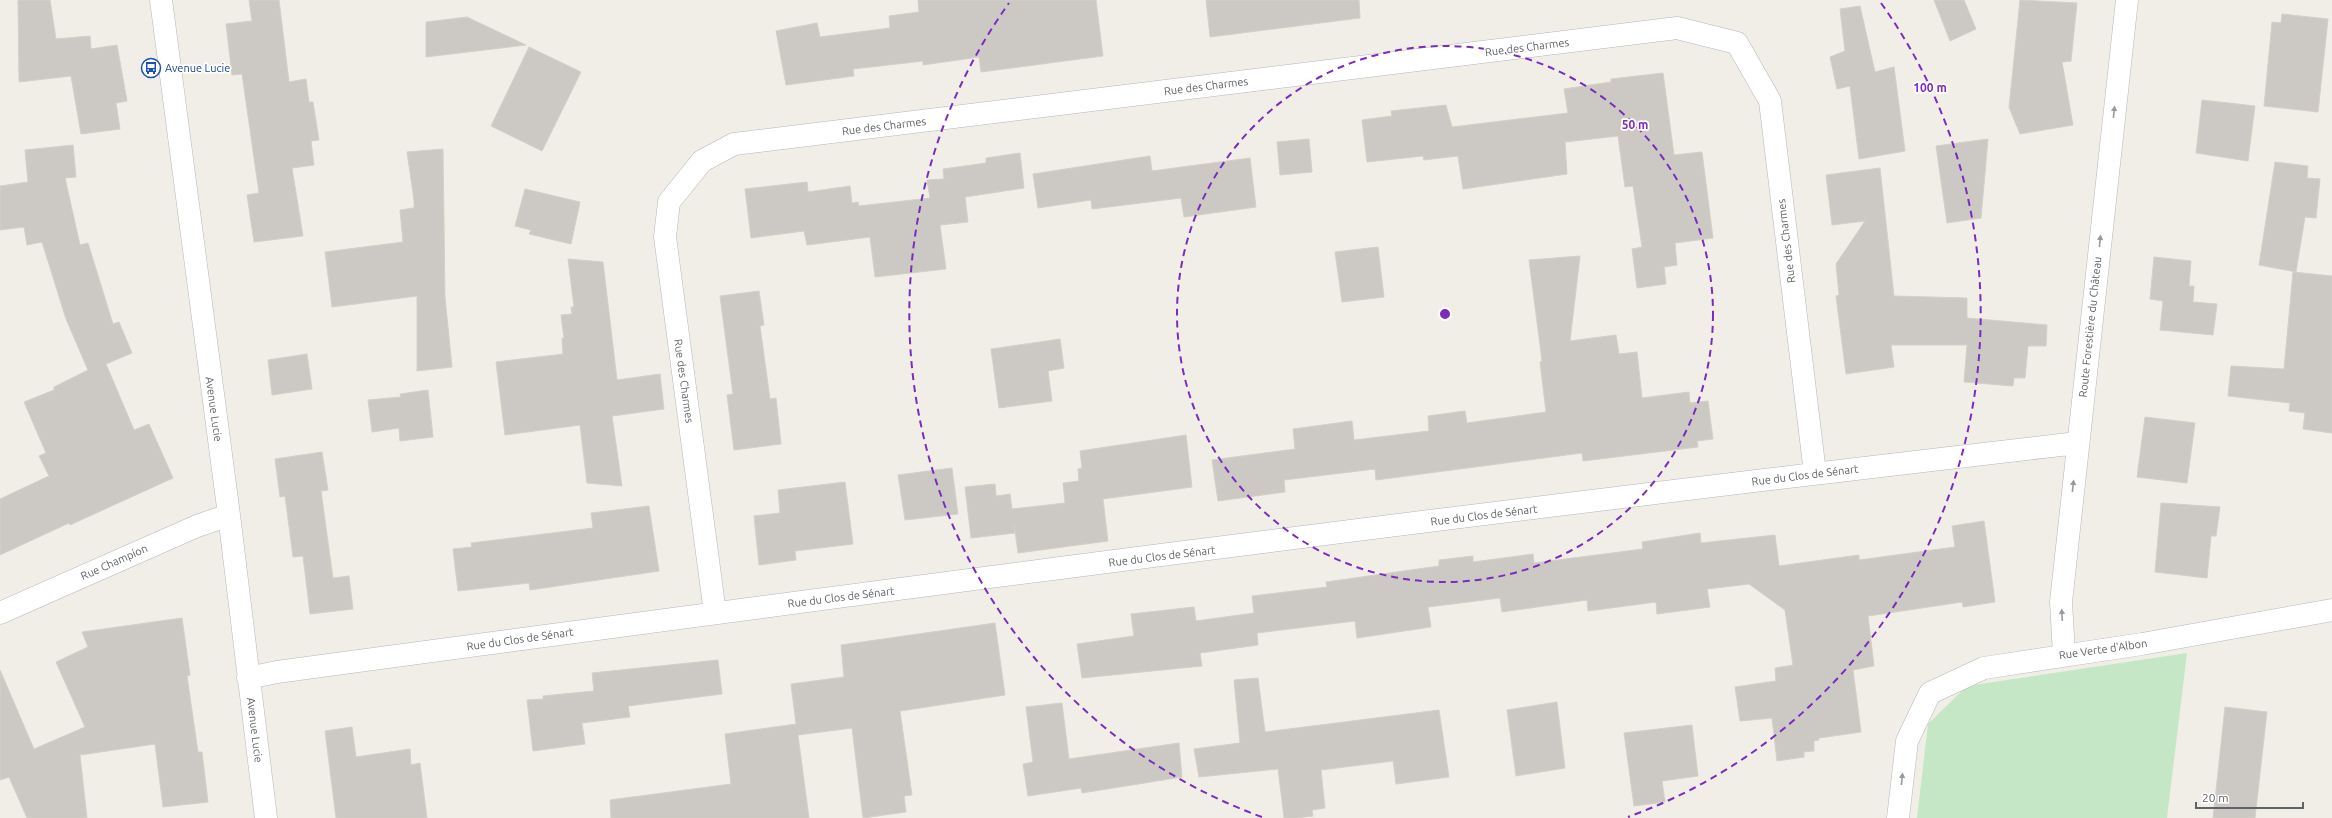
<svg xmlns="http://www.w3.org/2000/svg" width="2332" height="818" font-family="Ubuntu,sans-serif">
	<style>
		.green { fill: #c5e7c5 }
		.building { fill: #ccc9c4; stroke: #d5d0c6 }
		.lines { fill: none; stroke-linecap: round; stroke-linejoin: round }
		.minor-casing { stroke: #b4b7bb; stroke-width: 23 }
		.minor { stroke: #fff; stroke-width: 22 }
		.oneway { fill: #97999c }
		.ring { fill: none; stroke: #7b2cbf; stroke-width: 2; stroke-dasharray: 7 5 }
		.labels { text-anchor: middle; stroke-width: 3.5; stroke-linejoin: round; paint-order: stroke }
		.street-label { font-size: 11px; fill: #5f6267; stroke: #fff }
		.transit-label { font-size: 11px; fill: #164399; stroke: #fff; text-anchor: start }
		.centre { fill: #7b2cbf; stroke: #fff; stroke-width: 2 }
		.ring-label { font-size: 12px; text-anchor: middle; font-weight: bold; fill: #7b2cbf; stroke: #fff; stroke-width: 3.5; stroke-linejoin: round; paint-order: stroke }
	</style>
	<rect width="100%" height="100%" fill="#f0eee7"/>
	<path class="green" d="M2187,653L2167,818H1917L1928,724L1967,686Z"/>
	<path class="building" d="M18,0H50L56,39L90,36L91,49L117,45L127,101L116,103L120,129L81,134L71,76L19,82Z
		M249,0H279L289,82L306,79L309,102H313L319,140L311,141L314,165L292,168L303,236L254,242L247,195L259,193L242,74L232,75L226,24L252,21Z
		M918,0H1096L1103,56L981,72L979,57L923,65V61L853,69L854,76L786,85L776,31L817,23L820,37L890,28L889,16L919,12Z
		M1206,0H1359L1360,18L1210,37Z
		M1934,0H1964L1976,29L1950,41Z
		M2020,0L2077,3L2071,61L2062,62L2073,125L2020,134L2009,107Z
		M1860,6L1875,72L1894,67L1905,151L1859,159L1850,86L1837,89L1830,57L1845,51L1840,9Z
		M2282,14L2328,19L2318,112L2264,106L2272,22L2281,23Z
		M467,17L526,45L426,57V22Z
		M529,47L581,72L542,151L491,126Z
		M1663,73L1674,155L1702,152L1713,238L1675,243L1677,265L1664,267L1666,284L1637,288L1632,249L1642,247L1633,186L1625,187L1618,136L1565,142L1567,174L1463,189L1458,156L1424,160L1423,156L1367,162L1362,120L1392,116L1391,111L1446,105L1452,127L1568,113L1564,89L1611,82V79Z
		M2202,100L2255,106L2248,161L2196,153Z
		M1309,139L1312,172L1280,175L1277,142Z
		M1988,139L1981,218L1947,223L1936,146Z
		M73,145L76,177L65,178L80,245L88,243L113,324L119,322L132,353L106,364L134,430L149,424L173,478L70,525L69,523L0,555V499L49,476L39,456L46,453L24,402L54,390V387L88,370L66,319L42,242L27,245L24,227L0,230V186L28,182L25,150Z
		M443,149L445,297L452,367L417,371V296L332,307L325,252L403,242L400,210L414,208V200L407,152Z
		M1020,153L1024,188L965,197L968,222L940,225L946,269L875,277L870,237L807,245L804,231L751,238L745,189L807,182L808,192L850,186L852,203L858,202L859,206L930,198L927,180L944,179L943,169L986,163V158Z
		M1150,156L1152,171L1250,158L1256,207L1184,217L1181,198L1092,209L1091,200L1038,208L1033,174Z
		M2275,162L2308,166L2307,178L2320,179L2316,218L2305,217L2296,272L2259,265Z
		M1880,168L1894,296L1967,298V318L2047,325L2046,346H2028L2025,378H2014L2013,386L1964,382L1967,345H1891L1894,367L1846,374L1836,296L1839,295L1836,264L1865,221L1832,225L1826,175Z
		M525,189L580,202L571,244L529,234L531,230L515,226Z
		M1378,247L1384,297L1342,302L1335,252Z
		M1580,256L1570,341L1616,335L1619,354L1637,352L1642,398L1689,392L1690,403L1708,401L1713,439L1697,441L1698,447L1583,461L1582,453L1376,480L1375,469L1284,480L1285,492L1218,501L1212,460L1295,449L1293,429L1352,421L1354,440L1429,431L1428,416L1465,411L1467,423L1546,412L1540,362L1542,361L1529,260Z
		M2154,257L2191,261L2189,286H2194L2193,302L2217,304L2213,335L2160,330L2163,301L2150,299Z
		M568,259L603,262L617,380L660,374L664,409L612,416L622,486L587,483L580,425L505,435L496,362L563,354L562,338H564L561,315L572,314L571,307H574Z
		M2293,272L2332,276V433L2303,429L2305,413L2289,411L2290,403L2228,396L2231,366L2284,369Z
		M759,291L764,325L760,326L770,399L776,398L781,444L734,450L727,395L733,394L720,296Z
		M1060,339L1064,368L1048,371L1052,401L999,408L991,349Z
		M307,354L312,389L272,395L268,360Z
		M428,390L433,437L400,441L399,428L372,432L368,400L401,397L400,394Z
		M2145,417L2195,423L2187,483L2137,477Z
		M1186,435L1192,487L1103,499L1108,541L1018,553L1014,524L1015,533L971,538L965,487L995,484L996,496L1010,494L1012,509L1065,503L1063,483L1079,481L1078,469L1082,468L1080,451Z
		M322,452L328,490L321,491L333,578L349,576L353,609L310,614L303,556L293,557L285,496L280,497L275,459Z
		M952,468L958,514L905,520L898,475Z
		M845,482L853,544L795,551L796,560L759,565L754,516L780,513L778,490Z
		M2161,503L2220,507L2216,536H2211L2207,578L2155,572Z
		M649,506L659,571L530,590L529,583L458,591L453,549L472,547L471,543L593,528L591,513Z
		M1984,521L1995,602L1963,607L1962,602L1868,616L1874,666L1853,670L1861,732L1819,738V740L1814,741V751L1804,752V757L1777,761L1772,718L1740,721L1735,687L1776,681L1775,668L1793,665L1785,610L1749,584L1707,589L1710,607L1657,614L1656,602L1588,611L1587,600L1502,612L1500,598L1428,607L1431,627L1357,638L1355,621L1257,633L1258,645L1200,653L1202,666L1082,678L1077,644L1134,636L1131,614L1194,607L1196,621L1254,613L1252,596L1327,587L1326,582L1439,566V560L1473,556V562L1533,554L1534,563L1643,549L1642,542L1700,533L1701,543L1775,535L1779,566L1859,555V560L1955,547L1952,526Z
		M182,618L190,675L187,676L198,752H202L208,802L163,807L155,744L80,755L87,818H27L9,777L0,780V670L34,749L85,727L56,662L88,647L82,632Z
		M995,623L1005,695L900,711L912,795L904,796L906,812L863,818L852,728L798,735L809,818H611L610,800L731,784L725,734L796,724L791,684L844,677L841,645Z
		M718,660L722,694L628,706L630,717L582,723L585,744L533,751L527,700L543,699V696L594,691L592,673Z
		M1258,678L1265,732L1439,710L1449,777L1396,784L1393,761L1321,770L1325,808L1312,810L1313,816L1297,818H1284L1278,769L1199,777L1194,749L1240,743L1234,680Z
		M1557,702L1565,768L1516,776L1507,710Z
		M1062,703L1069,759L1179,743L1182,777L1082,793L1081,788L1028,796L1023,764L1033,762L1026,707Z
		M2225,707L2267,712L2255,818H2213Z
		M1692,725L1698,776L1662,781L1665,802L1634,806L1624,733Z
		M352,727L356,757L410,749L411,765L420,763L427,818H336L325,731Z"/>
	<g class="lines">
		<defs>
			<path id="minor" d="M161,0L229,515L266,818
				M0,613L197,526L229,515
				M715,613L665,237L669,202L702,161L734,144L1677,28L1737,43L1770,101L1815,473
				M2064,654L2061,602L2127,0
				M248,678L277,672C876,591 1477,512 2078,443
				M1898,818L1907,741L1930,693L1984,668L2142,644L2332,610"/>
		</defs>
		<use href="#minor" class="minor-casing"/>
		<use href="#minor" class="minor"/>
	</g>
	<defs><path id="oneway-solid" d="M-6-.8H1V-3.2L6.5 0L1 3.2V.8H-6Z"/></defs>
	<g class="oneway">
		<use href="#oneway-solid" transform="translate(2114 112) rotate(-84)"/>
		<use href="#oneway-solid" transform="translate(2100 241) rotate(-84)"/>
		<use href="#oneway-solid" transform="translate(2073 486) rotate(-84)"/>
		<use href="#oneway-solid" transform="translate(2062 615) rotate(-93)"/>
		<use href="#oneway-solid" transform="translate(1902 779) rotate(-84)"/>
	</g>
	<g class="ring">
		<circle cx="1445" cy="314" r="268"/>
		<path d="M1262 817A535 535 0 0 1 1009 3M1881 3A535 535 0 0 1 1628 817"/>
	</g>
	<defs>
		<symbol id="bus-ring" viewBox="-11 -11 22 22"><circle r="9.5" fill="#fff" stroke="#1a4fb4" stroke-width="1.5"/><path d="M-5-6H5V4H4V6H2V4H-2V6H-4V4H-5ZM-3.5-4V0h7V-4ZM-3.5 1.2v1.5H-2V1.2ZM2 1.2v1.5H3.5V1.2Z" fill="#1a4fb4"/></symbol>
	</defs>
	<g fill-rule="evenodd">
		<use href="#bus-ring" x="140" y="57" width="22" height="22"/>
	</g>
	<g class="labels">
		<g class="street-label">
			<text transform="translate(1527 47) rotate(-7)" y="4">Rue des Charmes</text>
			<text transform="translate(1206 86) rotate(-7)" y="4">Rue des Charmes</text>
			<text transform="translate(884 126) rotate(-7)" y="4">Rue des Charmes</text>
			<text transform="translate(1786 241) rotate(-97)" y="4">Rue des Charmes</text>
			<text transform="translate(2090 327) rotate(-84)" y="4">Route Forestière du Château</text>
			<text transform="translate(684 381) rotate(82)" y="4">Rue des Charmes</text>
			<text transform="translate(214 409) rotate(82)" y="4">Avenue Lucie</text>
			<text transform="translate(1805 475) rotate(-7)" y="4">Rue du Clos de Sénart</text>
			<text transform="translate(1484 515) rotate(-7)" y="4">Rue du Clos de Sénart</text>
			<text transform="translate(1162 556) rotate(-7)" y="4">Rue du Clos de Sénart</text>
			<text transform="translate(114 562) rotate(-24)" y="4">Rue Champion</text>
			<text transform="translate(841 597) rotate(-7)" y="4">Rue du Clos de Sénart</text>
			<text transform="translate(520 639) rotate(-8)" y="4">Rue du Clos de Sénart</text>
			<text transform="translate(2103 649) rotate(-8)" y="4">Rue Verte d'Albon</text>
			<text transform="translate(255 730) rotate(83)" y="4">Avenue Lucie</text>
		</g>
		<g class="transit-label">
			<text x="165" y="72">Avenue Lucie</text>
		</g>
	</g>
	<circle cx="1445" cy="314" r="6" class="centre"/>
	<g class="ring-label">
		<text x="1930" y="92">100 m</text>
		<text x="1635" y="129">50 m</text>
	</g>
	<path d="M2196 802v6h107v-6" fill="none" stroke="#5f6267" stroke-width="2"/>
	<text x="2202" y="802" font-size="12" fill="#5f6267" stroke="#ffffff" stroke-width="3" paint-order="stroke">20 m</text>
</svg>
